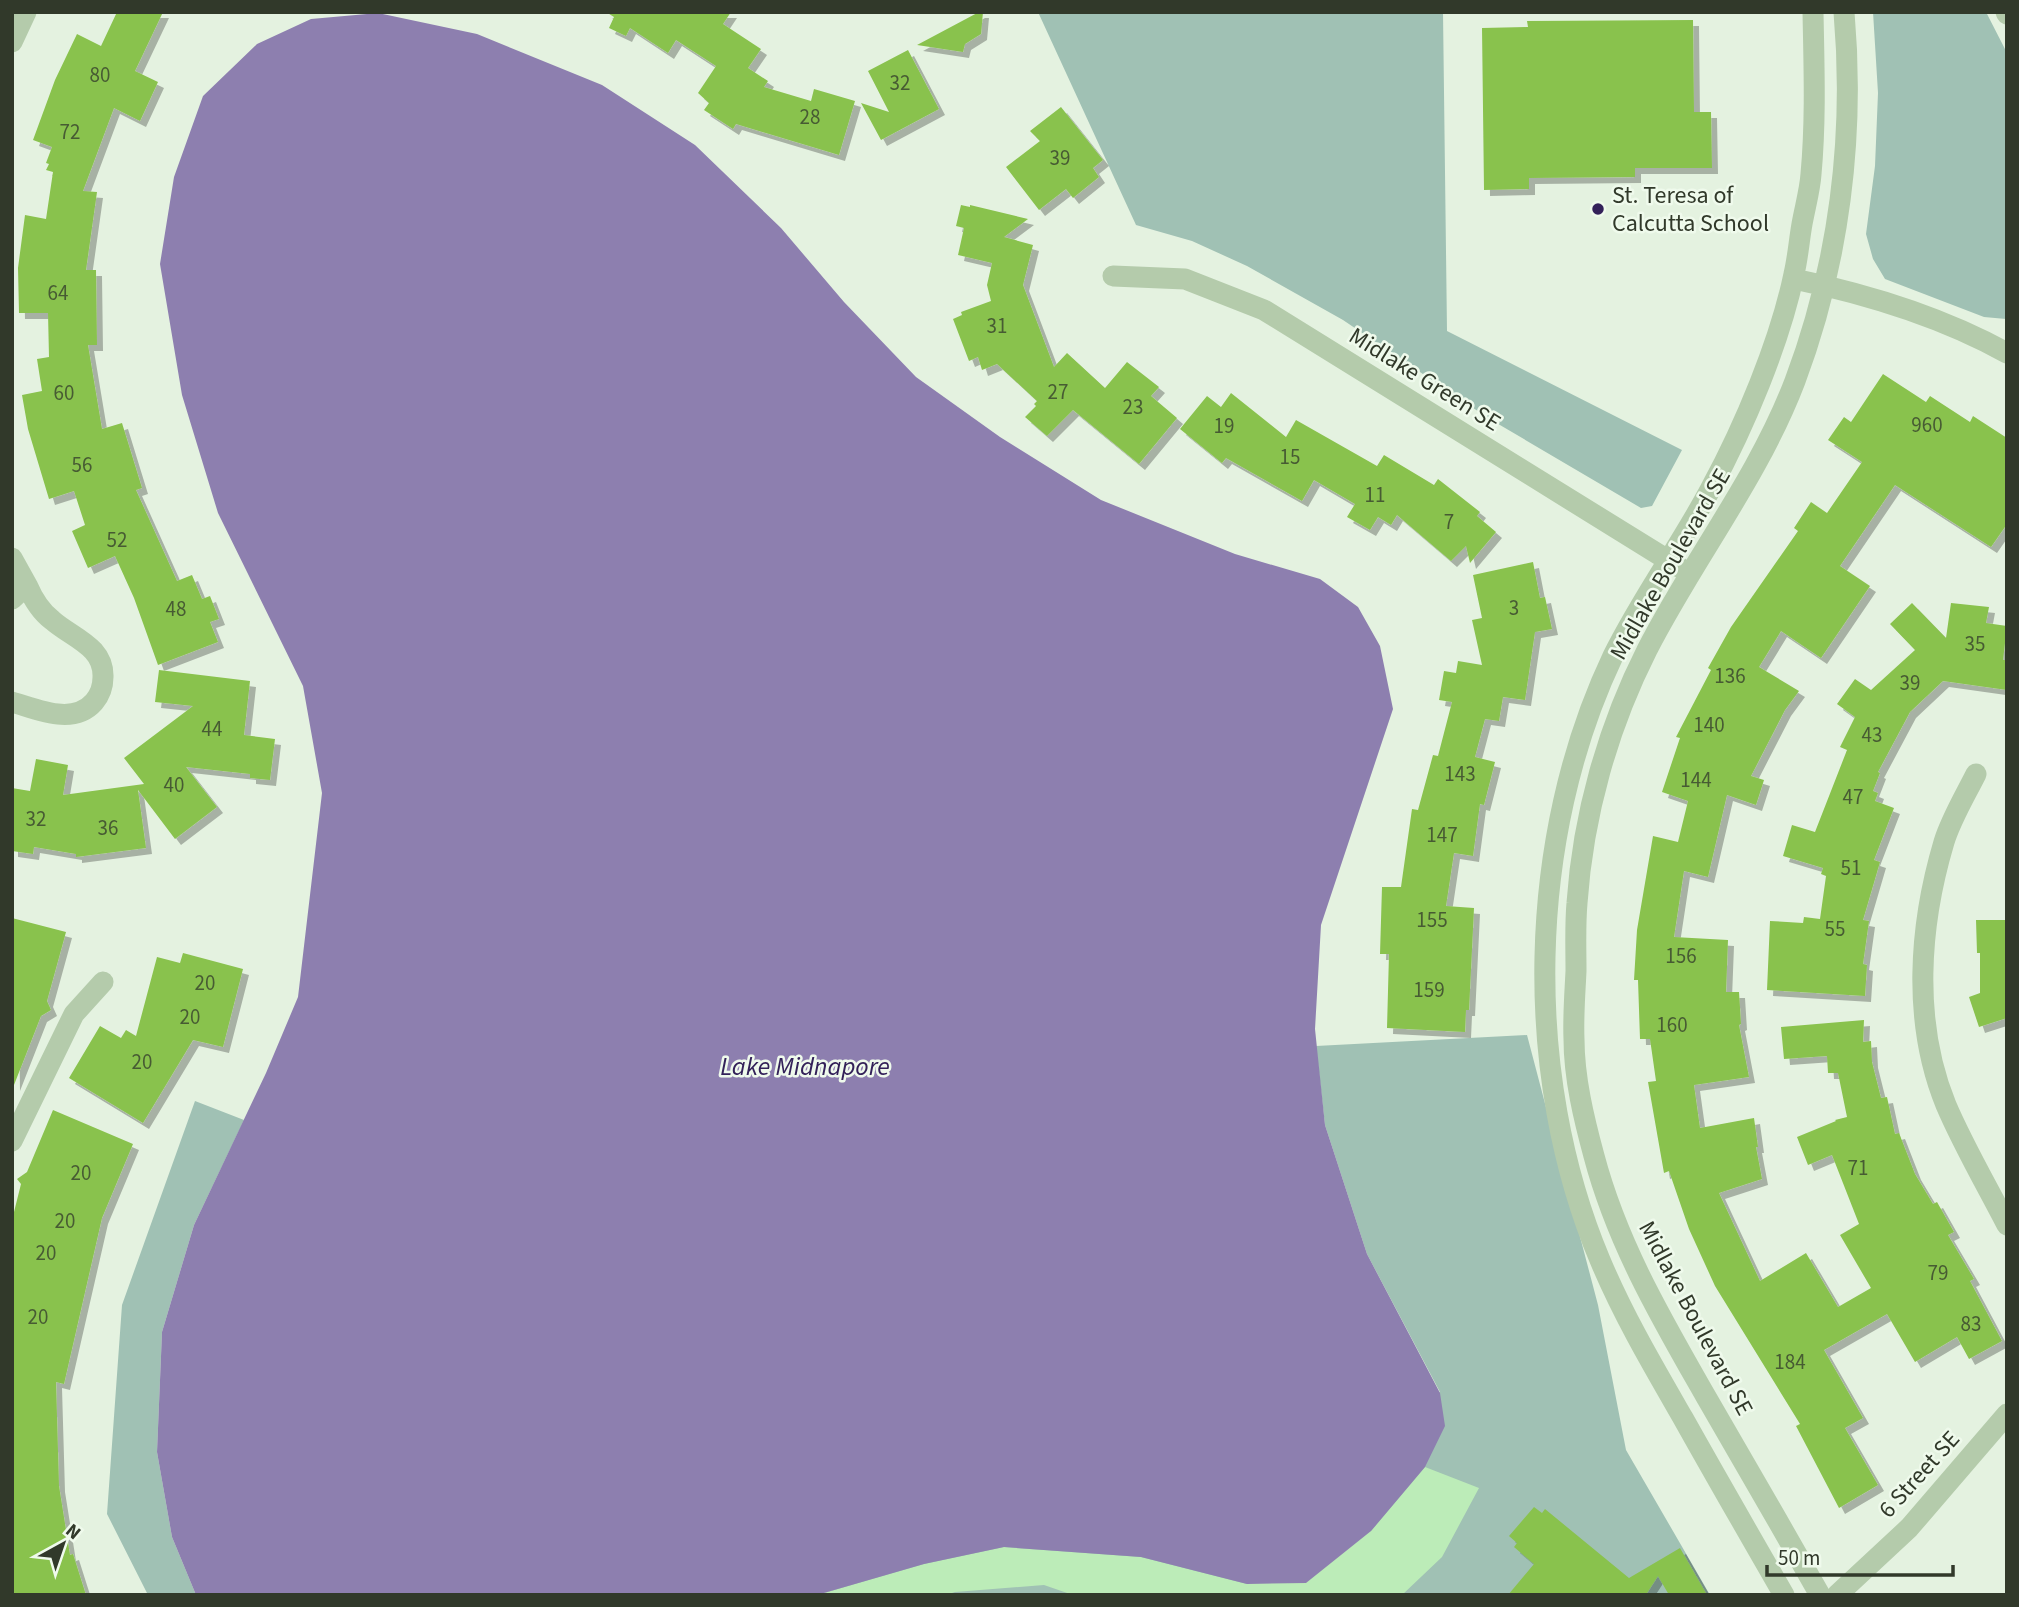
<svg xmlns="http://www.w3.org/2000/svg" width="2019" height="1607" font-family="'Source Sans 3',sans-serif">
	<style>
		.green { fill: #a0c1b4 }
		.sand { fill: #bcecb8 }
		.water { fill: #8d7faf }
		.building { fill: #89c24e; filter: url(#shadow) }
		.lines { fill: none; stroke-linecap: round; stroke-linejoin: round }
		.minor { stroke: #b4cbab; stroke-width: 21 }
		.poi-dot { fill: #332159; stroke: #effaec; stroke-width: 2.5 }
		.labels { text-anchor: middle; stroke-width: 5; stroke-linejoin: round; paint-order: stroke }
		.number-label { font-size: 21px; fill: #475b33 }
		.poi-label { font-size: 24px; fill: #31392a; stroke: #effaec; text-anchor: start }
		.street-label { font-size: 24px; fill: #31392a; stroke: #effaec }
		.water-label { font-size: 26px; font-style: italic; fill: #332159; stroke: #effaec }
	</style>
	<defs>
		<filter id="shadow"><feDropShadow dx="6" dy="6" stdDeviation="0" flood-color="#0004"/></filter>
	</defs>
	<rect width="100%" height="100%" fill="#e4f2e0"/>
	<path class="green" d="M1038,12H1443L1447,331L1682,450L1652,506L1641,508L1488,418L1343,320L1247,266L1192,241L1136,225Z
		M1873,12H1986L2007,53L2006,319L1984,317L1885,279L1873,259L1866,234L1875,166L1878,93Z
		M1527,1035L1598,1305L1626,1450L1710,1595H817L1440,1392L1367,1254L1325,1125L1316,1046Z
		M195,1101L244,1120L194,1225L162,1332L157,1452L172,1537L196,1595H148L107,1514L122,1305Z"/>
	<path class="sand" d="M1425,1467L1479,1488L1442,1557L1402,1595H1073L1044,1585L955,1592L946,1595H817L924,1564L1004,1547L1141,1557L1247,1584L1371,1531Z"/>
	<path class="water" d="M378,13L477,34L602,85L695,145L781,228L844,302L916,377L1000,437L1101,500L1235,554L1320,579L1358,607L1380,646L1393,709L1321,925L1315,1029L1325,1125L1367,1254L1440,1393L1445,1426L1425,1467L1371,1531L1306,1583L1247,1584L1141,1557L1004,1547L924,1564L817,1595H196L172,1537L157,1452L162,1332L194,1225L266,1073L298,997L322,793L303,686L218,513L182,395L160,264L174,177L203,96L257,44L311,19Z"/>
	<path class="building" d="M117,12H163L135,71L158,82L140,121L114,108L83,191L97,192L86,270H96L97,345H88L102,429L122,423L142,488L136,490L177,581L192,575L202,599L210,596L219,619L210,622L218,642L158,665L134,598L115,556L88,568L72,531L85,525L74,491L49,499L28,429L22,395L42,391L37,359L49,357L48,313H19L18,268L25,215L46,219L53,172L46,170L49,164L46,163L52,147L33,140L55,80L77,34L101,46Z
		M606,12H731L723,24L761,49L748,68L768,81L764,87L811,101L814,89L855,101L839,155L736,124L733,129L704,110L709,103L698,93L716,66L676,40L668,53L630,28L626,36L609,28L614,17Z
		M979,12H983L981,34L965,44L963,52L917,45Z
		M1693,20L1694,112H1711L1712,168H1635V177L1529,178V189L1484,190L1482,28L1528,27L1527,21Z
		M908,50L939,109L881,140L861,103L889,112L868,71Z
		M1061,107L1103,160L1093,168L1099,177L1073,198L1066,189L1039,210L1006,167L1040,141L1030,131Z
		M961,205L970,207V205L1028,219L1004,237L1033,245L1023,285L1054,367L1067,353L1105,388L1127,362L1159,387L1151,396L1177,418L1139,464L1073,410L1047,436L1025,417L1036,406L1034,404L1037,401L997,364L982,370L978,357L969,361L953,319L962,315L961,312L991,301L987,285L992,263L958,255L964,228L956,226Z
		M1883,374L1926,402L1930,396L1970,422L1973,416L2007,438V524L1991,547L1895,485L1840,566L1870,586L1821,658L1781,631L1759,667L1799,691L1785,710L1751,776L1764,780L1756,805L1727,795L1708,877L1684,871L1674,937L1728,940L1726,992H1739L1741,1024L1739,1025L1749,1077L1694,1085L1700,1128L1754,1118L1758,1147H1756L1762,1179L1719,1193L1760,1281L1806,1253L1838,1307L1871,1288L1840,1235L1859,1224L1832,1155L1808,1165L1797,1137L1836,1121L1835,1120L1847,1117L1838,1073H1828L1827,1056L1784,1059L1781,1027L1864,1020L1863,1042L1871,1041L1872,1062L1881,1098L1887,1097L1895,1134L1899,1133L1915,1174L1933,1204L1937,1202L1954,1232L1948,1235L1974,1279L1970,1281L2002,1341L1969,1359L1957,1337L1915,1362L1887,1314L1824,1350L1863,1418L1845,1428L1878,1485L1839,1508L1796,1426L1800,1424L1715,1286L1689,1229L1669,1171L1664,1173L1648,1082L1656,1081L1650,1039H1640L1638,980H1634L1637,930L1653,836L1678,842L1688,801L1662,792L1680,738L1676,737L1711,670L1708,668L1731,627L1798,531L1794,528L1811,502L1827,513L1862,462L1828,440L1844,417L1851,422Z
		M1231,393L1286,437L1296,420L1377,466L1384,455L1434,485L1438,479L1480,512L1477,516L1496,532L1470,563L1466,546L1451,561L1397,515L1391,525L1378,517L1370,530L1347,517L1355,504L1314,480L1302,501L1226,458L1222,463L1180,429L1207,396L1221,407Z
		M1533,562L1540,598L1545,597L1552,629L1535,632L1525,700L1503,697L1499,721L1485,719L1475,757L1495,762L1484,805L1480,804L1473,856L1454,853L1446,906L1474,908L1469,1010H1466L1465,1032L1387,1028L1389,954H1380L1382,887H1401L1412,809L1418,810L1433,755L1438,756L1452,702L1439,700L1444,671L1456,673L1458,661L1482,665L1472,620L1482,618L1473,575Z
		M1912,603L1946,638L1951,603L1989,607L1986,623L2007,626L2003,660H2007V690L1943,681L1910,712L1878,772L1880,773L1873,791L1878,793L1875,801L1894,808L1874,860L1880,862L1863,920L1869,921L1863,964L1867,965L1865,996L1767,990L1770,921L1803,923L1804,917L1820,919L1826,876L1821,874L1823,868L1783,856L1792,825L1815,832L1847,750L1840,747L1855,717L1837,704L1855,679L1871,690L1915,650L1890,624Z
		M159,670L250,681L244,735L275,739L270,780L250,778V774L186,767L217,807L175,839L138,790L146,848L76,857V854L34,847L33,854L12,851V788L30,791L36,759L68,765L63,795L144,784L124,758L193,706L155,702Z
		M12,918L66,932L47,1001L51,1010L41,1016L14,1085Z
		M1976,920H2007V1018L1979,1027L1969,997L1980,993V953H1977Z
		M183,953L243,969L223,1047L193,1040L143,1123L69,1078L100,1026L121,1038L126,1030L136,1036L157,957L180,963Z
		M53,1110L133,1144L102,1218L64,1384L56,1382L59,1486L70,1555L73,1554L86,1595H12V1220L21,1184L17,1179L27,1172Z
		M1534,1507L1542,1513L1545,1509L1629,1578L1680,1548L1707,1595H1669L1658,1576L1647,1593L1649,1595H1508L1534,1564L1514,1547L1517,1543L1509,1536Z"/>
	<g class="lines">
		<path class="minor" d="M2006,12L2007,14
			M12,42L26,12
			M1113,276L1185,279L1264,310L1679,567
			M1794,279C1867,294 1940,316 2007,353
			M12,558L27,585L12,599
			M12,702C37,709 73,726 94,702C100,695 103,686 103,677C104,646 72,638 52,620C40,611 33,599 27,585
			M1976,774C1965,796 1951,819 1944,842C1919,926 1912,1022 1946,1105C1963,1145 1987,1186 2007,1225
			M12,1141L74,1014L103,982
			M1784,1595C1750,1536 1716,1477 1683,1418C1653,1366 1623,1315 1600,1260C1522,1075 1527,837 1613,656C1642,597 1681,545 1711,488C1744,427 1780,342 1794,274C1798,257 1799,241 1802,224C1805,207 1810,190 1811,174C1816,120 1814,66 1813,12
			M1820,1595C1782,1528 1744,1462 1705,1395C1661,1318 1617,1243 1594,1156C1584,1119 1574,1078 1574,1039C1573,1016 1575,993 1576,971C1576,948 1575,925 1577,903C1583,815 1608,727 1647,650C1694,558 1758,478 1795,381C1839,264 1855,137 1844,12
			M1837,1595L1909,1528L2007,1414"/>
	</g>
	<circle class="poi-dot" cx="1598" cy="209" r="7"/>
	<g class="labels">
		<g class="number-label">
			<text x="100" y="82">80</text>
			<text x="900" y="90">32</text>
			<text x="810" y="124">28</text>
			<text x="70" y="139">72</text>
			<text x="1060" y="165">39</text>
			<text x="58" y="300">64</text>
			<text x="997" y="333">31</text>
			<text x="1058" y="399">27</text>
			<text x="64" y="400">60</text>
			<text x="1133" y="414">23</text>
			<text x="1927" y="432">960</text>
			<text x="1224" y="433">19</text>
			<text x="1290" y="464">15</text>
			<text x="82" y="472">56</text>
			<text x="1375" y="502">11</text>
			<text x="1449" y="529">7</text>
			<text x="117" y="547">52</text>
			<text x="1514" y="615">3</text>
			<text x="176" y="616">48</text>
			<text x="1975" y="651">35</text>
			<text x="1730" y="683">136</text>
			<text x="1910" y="690">39</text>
			<text x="1709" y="732">140</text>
			<text x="212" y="736">44</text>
			<text x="1872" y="742">43</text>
			<text x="1460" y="781">143</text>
			<text x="1696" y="787">144</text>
			<text x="174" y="792">40</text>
			<text x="1853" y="804">47</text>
			<text x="36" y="826">32</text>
			<text x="108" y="835">36</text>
			<text x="1442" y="842">147</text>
			<text x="1851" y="875">51</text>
			<text x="1432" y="927">155</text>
			<text x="1835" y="936">55</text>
			<text x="1681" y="963">156</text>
			<text x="205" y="990">20</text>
			<text x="1429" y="997">159</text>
			<text x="190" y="1024">20</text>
			<text x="1672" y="1032">160</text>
			<text x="142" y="1069">20</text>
			<text x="1858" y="1175">71</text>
			<text x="81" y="1180">20</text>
			<text x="65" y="1228">20</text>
			<text x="46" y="1260">20</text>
			<text x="1938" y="1280">79</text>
			<text x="38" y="1324">20</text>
			<text x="1971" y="1331">83</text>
			<text x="1790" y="1369">184</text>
		</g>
		<g class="poi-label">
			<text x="1612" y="203">St. Teresa of<tspan x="1612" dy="28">Calcutta School</tspan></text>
		</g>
		<g class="street-label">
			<text transform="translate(1425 379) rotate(32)" y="8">Midlake Green SE</text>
			<text transform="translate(1670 564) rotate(-60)" y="8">Midlake Boulevard SE</text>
			<text transform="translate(1696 1318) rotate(62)" y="8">Midlake Boulevard SE</text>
			<text transform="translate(1919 1474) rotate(-48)" y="8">6 Street SE</text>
		</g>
		<g class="water-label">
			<text x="805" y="1075">Lake Midnapore</text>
		</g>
	</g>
	<rect width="2019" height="1607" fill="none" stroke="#31392a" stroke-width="28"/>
	<g transform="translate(63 1544) rotate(40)" stroke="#effaec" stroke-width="5" paint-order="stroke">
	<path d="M0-5L12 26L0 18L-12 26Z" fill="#31392a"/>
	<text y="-10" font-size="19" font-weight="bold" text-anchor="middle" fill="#31392a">N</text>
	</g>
	<path d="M1767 1565v10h186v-10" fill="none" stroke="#31392a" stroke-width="3.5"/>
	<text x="1778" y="1565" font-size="21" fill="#31392a" stroke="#effaec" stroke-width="5" paint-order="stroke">50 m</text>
</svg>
